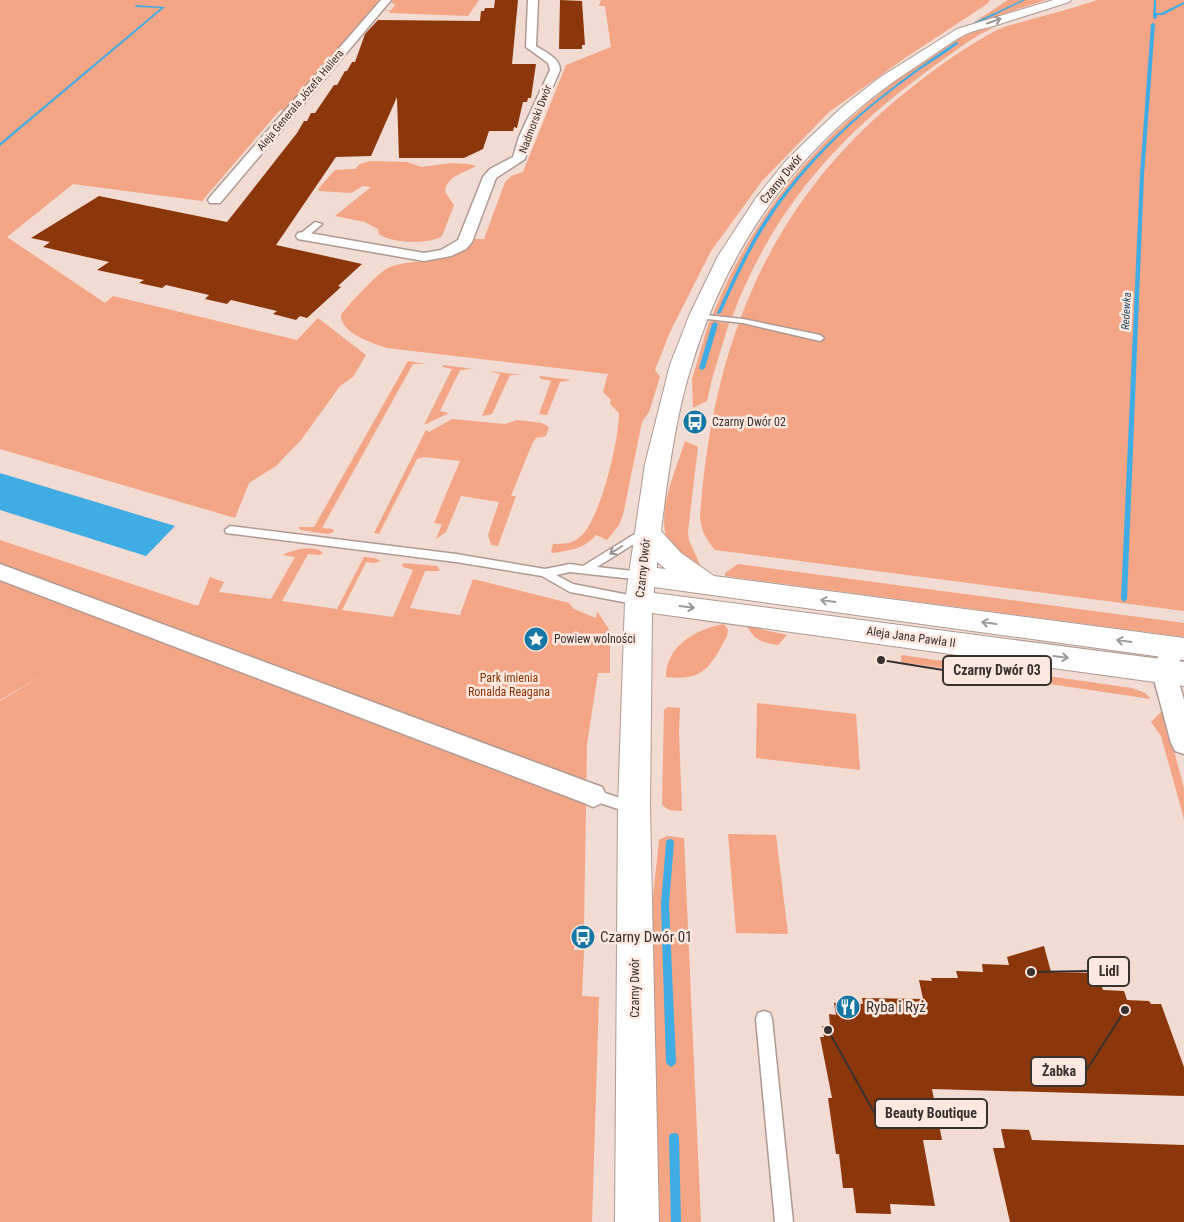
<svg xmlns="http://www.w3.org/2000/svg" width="1184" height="1222" font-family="'Roboto Condensed',sans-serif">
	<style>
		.green { fill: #f3a585 }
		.water { fill: #3face4 }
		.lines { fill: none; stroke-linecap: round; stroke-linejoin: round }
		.stream { fill: #3face4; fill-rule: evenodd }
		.building { fill: #8c370b }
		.lane-casing { stroke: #af9a93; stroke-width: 3 }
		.street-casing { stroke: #af9a93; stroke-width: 3 }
		.secondary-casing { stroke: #af9a93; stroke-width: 2 }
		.lane { fill: #fff; fill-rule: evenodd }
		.street { fill: #fff; fill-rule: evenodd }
		.secondary { fill: #fff; fill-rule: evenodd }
		.oneway { stroke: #9c9896 }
		.labels { text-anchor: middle; stroke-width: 5; stroke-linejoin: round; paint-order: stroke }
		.far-street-label { font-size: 11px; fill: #39312e; stroke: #fee8df }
		.far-water-label { font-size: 11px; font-style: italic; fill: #1e4961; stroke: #fee8df }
		.street-label { font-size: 12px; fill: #39312e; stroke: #fee8df }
		.poi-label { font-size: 12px; fill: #39312e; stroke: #fee8df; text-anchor: start }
		.park-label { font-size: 12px; fill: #853104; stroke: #fee8df }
		.near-poi-label { font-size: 15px; fill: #39312e; stroke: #fee8df; text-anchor: start }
		.leader { fill: none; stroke: #39312e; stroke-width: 2 }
		.callout-dot { fill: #39312e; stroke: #fee8df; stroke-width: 2 }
		.callout { fill: #fee8df; stroke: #39312e; stroke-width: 2 }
		.callout-label { font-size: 14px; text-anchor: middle; font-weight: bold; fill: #39312e }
	</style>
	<rect width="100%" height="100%" fill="#f1dbd2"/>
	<path class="green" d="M0,0H382L285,110H280L202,201L73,184L7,237L105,303L113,296L297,340L318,318L366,355L353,377L340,386L301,440L276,466L249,483L235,518L0,449Z
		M393,0H479L468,16L389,13L390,11L383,10H392L393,7H386H394L395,4H389H396L391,3Z
		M601,0H990L987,4L905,58L829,112L762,181L711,251L670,332L655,370L660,377L649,412L642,422L623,515L619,525L607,540L596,535C584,549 571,550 553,553L551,552L553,544C564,544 574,544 582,535C601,516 619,441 619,413L610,404L611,400L603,392L608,374L387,348C373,343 341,334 341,315C346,307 380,271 388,268C418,255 450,270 473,239H484L505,182L511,176L523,172L566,65L611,47L605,6H599Z
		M1008,0H1046L970,25Z
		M1098,0H1184V611L715,550C706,539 701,531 700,517C712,345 769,201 906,92C934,69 965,47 997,30C1006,25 1019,23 1029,20C1052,14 1075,7 1098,0Z
		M994,28C974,35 949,56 930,69C838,136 773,209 732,317L715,316L713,314C756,208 824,130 917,66C941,50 965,30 994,28Z
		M370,161L407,162L422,167L451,163L468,164L476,166C464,173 446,176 445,192L454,205L453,208L442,236C429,245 390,243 379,234L378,229L365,222L335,216L371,187L363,186L351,193L319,191L318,189L335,170L355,169L360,164Z
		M713,321L729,323L712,379L707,401L693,408L692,379L709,322Z
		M408,361L426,364H413L322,528L333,529L334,532L328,534L300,530L299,527H314Z
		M443,365L473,369L460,370L440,411L449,413L424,425L452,369L443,367Z
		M489,371L522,375H510L492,414L482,416L500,374Z
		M541,376L571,380L560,382L547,415L539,414L551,381L541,379L539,377Z
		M452,419L505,424L517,420L542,423L549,427L546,436L536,438L532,444L511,496H516L498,546L491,545L488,535L499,502L461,496L446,532L436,539L442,524L434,523L460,461L424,457L417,459L379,534L374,533L426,430L429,432Z
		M685,441L698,447L688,531L689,540L701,567C692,563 675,553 670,544C653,517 677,468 685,441Z
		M0,540L198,606L210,577L224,582L219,592L271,599L295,557L282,555C293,550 314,544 323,553L320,555L308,554L282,601L337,609L364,557L374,558L381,561L374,563L366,562L342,610L393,617L413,570L403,567L402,565L404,563L437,566L440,571H425L410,608L460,615L473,579L569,603L574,609L596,618L597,611L610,631V673H598L587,744L584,926H576L574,950H584L582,996L599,997L592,1222H0V701L46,673L0,700Z
		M738,564L1184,623V637L725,576V573Z
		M724,624L728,630L727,636C710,668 703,681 666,677C666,645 697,629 724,624Z
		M747,626L787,635L778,645C762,642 755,641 747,626Z
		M901,655L1132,688L1145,693L1151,699L901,662Z
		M757,703L856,714L860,770L756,758Z
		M668,707L680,708L679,733L682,811L669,810L662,805L664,710Z
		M1161,712L1164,714L1184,788V819L1161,736L1151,722Z
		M728,834L776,835L788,934L736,933Z
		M667,836L684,838L701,1222H658L651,916L659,840Z"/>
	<path class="water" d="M0,473L175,526L146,556L0,510Z"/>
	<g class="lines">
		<path class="stream" d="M1022,0H1025L976,24L973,23Z
			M1154,0H1156V13H1161L1184,2V4L1163,15H1157V18L1155,19L1153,18Z
			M135,5L165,7L0,146V143L161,8L136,7Z
			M1153,23L1155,24L1144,175L1127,599L1124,602L1121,599L1140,175L1151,24Z
			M956,42L959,43C946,53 931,62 918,71C906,80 893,89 881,99C836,135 795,178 764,228C747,255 734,284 721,313L717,314V313C730,284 743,256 759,229C809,149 879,94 956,42Z
			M715,322L718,324L705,368L702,370L700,369L699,368L712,324Z
			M670,839L673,840L674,843L669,904L676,1062L674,1065L671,1067L668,1065L666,1062L661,904L666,843L667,840Z
			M674,1133L678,1134L679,1138L681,1222H671L669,1138L670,1134Z"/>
	</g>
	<path class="building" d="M495,0H518L512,64H536L531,98H528L527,102H523L517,128L514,127L513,131H489L483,149L464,158H399L397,97L371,156L336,157L276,245L362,264L338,286L341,287L307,318L300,316L296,320L273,314L277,311L231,300L227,304L205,299L209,295L166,285L162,288L139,283L144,280L97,270L109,262L43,247L50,242L31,238L99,196L227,222L297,133L304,121H307L311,113H315L334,85H337L345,71H347L352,62H355L365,34L378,20L480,21L481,11H484L485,8H494Z
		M560,0L582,1L585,45H582V49H559Z
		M1044,946L1051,972L1097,973L1103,990L1124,991L1127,1000L1149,1001L1151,1004H1161L1184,1067V1096L932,1089L942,1140H923L935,1206L890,1204L891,1214L856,1213L853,1188H843L839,1154H836L828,1098H832L820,1037H824L822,1026H830L829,1014L836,1015L834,1003L840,1002L863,1004L862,998L923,999L919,980L932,981L931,978H958L956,971L983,972L982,964L1009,965L1007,957Z
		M1001,1129L1029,1130L1032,1140L1184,1145V1222H1010L993,1148H1005Z"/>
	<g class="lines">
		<defs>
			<path id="lane" d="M315,222L322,224L306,238H300V234Z
				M696,314L743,319L820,335L824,338L820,341L743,323L699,318L695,316Z
				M230,526L456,554L545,569L570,564L583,566L646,527L650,528L651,531L650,534L597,567L642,572L646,573L647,576L646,579L642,580L570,572L556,575L573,584L639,597L645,601L639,605L570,592L542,576L456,562L226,533L225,530Z
				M593,789L638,804L640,808L638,812L633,814L588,799L586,795L588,791Z
				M764,1011L770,1013L772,1019L793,1222H775L756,1019L758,1013Z"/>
			<path id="street" d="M381,0H391L220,203H210L208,200L210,197Z
				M528,0H538L536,46C545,52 560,58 560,70L531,137L525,159L496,178L472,242L466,249L451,256L424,261L298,239L296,236L298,233L303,232L424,253L441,250L458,240L483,177L490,169L513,157L519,137L550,70L548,63L526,47Z
				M0,564L602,787L606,795L602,803L593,807L584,803L0,580Z
				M1172,639L1180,642L1184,648L1176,672L1184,700V754L1175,751L1171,743L1152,672L1164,642Z"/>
			<path id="secondary" d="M1053,0H1071L1069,2C1045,10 1021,17 997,25C986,28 974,30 964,35C948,44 932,56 917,66C806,137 730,238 692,364C675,418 668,475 661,531L681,553L714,576L1184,638V660L654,587V593L1184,662V686L652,613L650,808L659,1222H615L618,808L625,601L645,464L670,365L689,316L718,256L756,198L784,163L806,141L841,108L879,78L957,29ZM657,562L666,569L657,568Z"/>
		</defs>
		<use href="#lane" class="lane-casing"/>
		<use href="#street" class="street-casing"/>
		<use href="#secondary" class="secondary-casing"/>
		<use href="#lane" class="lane"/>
		<use href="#street" class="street"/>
		<use href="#secondary" class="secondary"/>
	</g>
	<defs><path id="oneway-shaft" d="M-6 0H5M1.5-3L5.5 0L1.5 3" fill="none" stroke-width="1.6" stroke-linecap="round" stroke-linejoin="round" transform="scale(1.25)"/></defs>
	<g class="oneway">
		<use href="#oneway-shaft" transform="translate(994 21) rotate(-19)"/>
		<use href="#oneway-shaft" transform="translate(616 550) rotate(148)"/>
		<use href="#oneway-shaft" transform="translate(828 601) rotate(-172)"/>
		<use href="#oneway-shaft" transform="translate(687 607) rotate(7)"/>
		<use href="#oneway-shaft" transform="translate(989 623) rotate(-172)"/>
		<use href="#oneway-shaft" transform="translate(1124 641) rotate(-172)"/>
		<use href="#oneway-shaft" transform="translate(1061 657) rotate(8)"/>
	</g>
	<defs>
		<symbol id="bus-disc" viewBox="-11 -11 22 22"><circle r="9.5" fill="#1777a4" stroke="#fee8df"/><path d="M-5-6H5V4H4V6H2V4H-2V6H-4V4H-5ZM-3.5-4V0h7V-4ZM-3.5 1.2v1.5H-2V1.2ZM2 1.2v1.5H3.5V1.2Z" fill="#fff"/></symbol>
		<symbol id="sight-disc" viewBox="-11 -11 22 22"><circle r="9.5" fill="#1777a4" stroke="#fee8df"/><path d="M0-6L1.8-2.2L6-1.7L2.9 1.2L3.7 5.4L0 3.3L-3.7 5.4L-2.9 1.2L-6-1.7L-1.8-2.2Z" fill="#fff"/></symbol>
		<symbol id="restaurant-disc" viewBox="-11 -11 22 22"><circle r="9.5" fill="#1777a4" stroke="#fee8df"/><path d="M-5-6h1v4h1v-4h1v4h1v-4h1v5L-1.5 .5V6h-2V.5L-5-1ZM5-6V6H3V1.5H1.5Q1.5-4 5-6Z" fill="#fff"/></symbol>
	</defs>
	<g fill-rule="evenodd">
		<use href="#bus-disc" x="681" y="408" width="28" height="28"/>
		<use href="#sight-disc" x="522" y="625" width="28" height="28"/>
		<use href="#bus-disc" x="569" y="923" width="28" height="28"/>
		<use href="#restaurant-disc" x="834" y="993" width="28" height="28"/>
	</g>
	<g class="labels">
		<g class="far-street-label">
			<text transform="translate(300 100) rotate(-50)" y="4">Aleja Generała Józefa Hallera</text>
			<text transform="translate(535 119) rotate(-69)" y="4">Nadmorski Dwór</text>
		</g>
		<g class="far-water-label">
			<text transform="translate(1126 311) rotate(-87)" y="4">Redewka</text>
		</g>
		<g class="street-label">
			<text transform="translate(781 179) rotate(-51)" y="4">Czarny Dwór</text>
			<text transform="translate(643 568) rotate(-84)" y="4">Czarny Dwór</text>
			<text transform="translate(911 637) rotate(8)" y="4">Aleja Jana Pawła II</text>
			<text transform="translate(635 988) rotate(-90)" y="4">Czarny Dwór</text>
		</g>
		<g class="poi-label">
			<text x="712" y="426">Czarny Dwór 02</text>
			<text x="554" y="643">Powiew wolności</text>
		</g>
		<g class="park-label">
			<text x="509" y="682">Park imienia<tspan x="509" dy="14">Ronalda Reagana</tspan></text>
		</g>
		<g class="near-poi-label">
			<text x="600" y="942">Czarny Dwór 01</text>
			<text x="866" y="1012">Ryba i Ryż</text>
		</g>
	</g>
	<path class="leader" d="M881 660L943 670M1031 972L1088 971M1125 1010L1086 1071M828 1030L875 1114"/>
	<g class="callout-dot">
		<circle cx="881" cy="660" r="5"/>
		<circle cx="1031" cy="972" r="5"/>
		<circle cx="1125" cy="1010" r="5"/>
		<circle cx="828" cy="1030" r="5"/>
	</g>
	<g class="callout">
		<rect x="943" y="656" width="108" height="29" rx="5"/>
		<rect x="1088" y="957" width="41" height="29" rx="5"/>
		<rect x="1031" y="1057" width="55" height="29" rx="5"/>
		<rect x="875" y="1099" width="112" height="29" rx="5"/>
	</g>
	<g class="callout-label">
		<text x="997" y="675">Czarny Dwór 03</text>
		<text x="1109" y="976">Lidl</text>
		<text x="1059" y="1076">Żabka</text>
		<text x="931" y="1118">Beauty Boutique</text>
	</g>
</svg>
